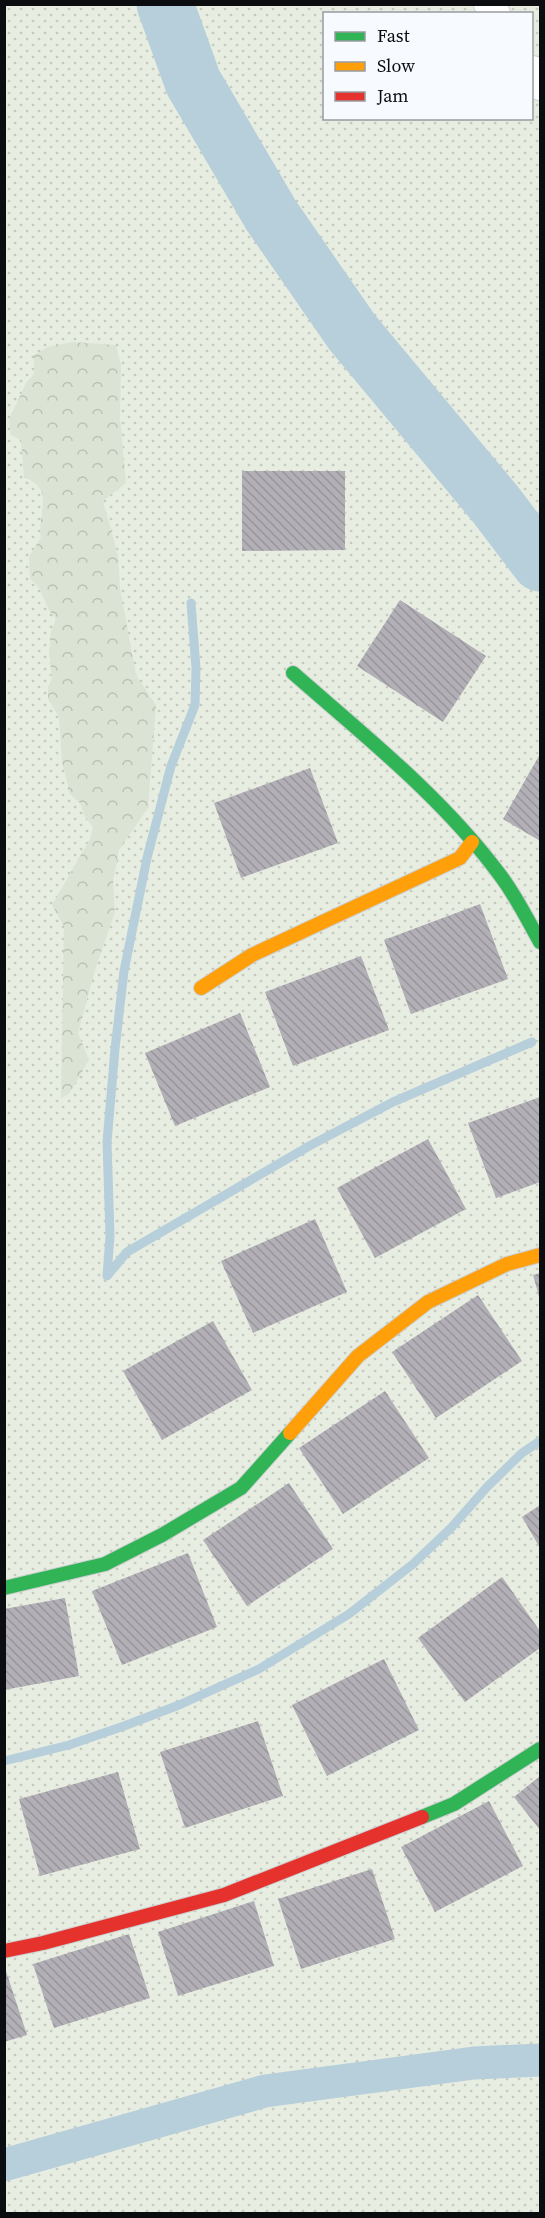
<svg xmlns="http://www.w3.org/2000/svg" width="545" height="2218" font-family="'Source Serif 4',serif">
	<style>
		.green { fill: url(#green-dots); fill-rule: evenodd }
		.forest { fill: url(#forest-crowns) }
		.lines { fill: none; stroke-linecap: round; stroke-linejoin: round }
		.stream { stroke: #b7cedb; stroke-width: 9 }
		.canal { stroke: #b7cedb; stroke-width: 33 }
		.river { stroke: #b7cedb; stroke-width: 57 }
		.building { fill: url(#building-back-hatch) }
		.street-casing { stroke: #cdcfd1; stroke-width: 32 }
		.fast-casing { stroke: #cdcfd1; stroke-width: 16 }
		.slow-casing { stroke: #cdcfd1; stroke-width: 16 }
		.jam-casing { stroke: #cdcfd1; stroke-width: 16 }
		.street { stroke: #fefeff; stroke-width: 30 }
		.fast { stroke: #30b455; stroke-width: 14 }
		.slow { stroke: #ff9f0a; stroke-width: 14 }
		.jam { stroke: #e5322d; stroke-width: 14 }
	</style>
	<defs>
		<pattern id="green-dots" width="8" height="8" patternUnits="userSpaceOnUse" patternTransform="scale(1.5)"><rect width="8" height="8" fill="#e7eee1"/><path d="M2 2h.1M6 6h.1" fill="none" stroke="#c5cbc0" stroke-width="1.8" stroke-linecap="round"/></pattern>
		<pattern id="forest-crowns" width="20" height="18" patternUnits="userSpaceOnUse" patternTransform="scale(1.5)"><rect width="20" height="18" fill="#dbe3d4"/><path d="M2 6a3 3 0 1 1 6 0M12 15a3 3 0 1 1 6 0" fill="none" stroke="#bbc2b5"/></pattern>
		<pattern id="building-back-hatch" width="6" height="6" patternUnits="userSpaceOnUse" patternTransform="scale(1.5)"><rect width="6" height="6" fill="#b2b0b6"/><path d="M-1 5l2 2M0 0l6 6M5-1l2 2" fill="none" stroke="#98969b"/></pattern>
	</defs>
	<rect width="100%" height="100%" fill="#f9fbfd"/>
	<path class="green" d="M5,5H540V2213H5ZM324,14H532V118H324Z"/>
	<path class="forest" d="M72,342L116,345L121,365L120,418L126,483L103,501L118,555L120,588L136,675L156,705L148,808L119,850L113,882L115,912L95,970L78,1033L89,1060L69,1094L61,1098L64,926L52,905L90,839L93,827L85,817L80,803L70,794L62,762L59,717L48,699V687L52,679L49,653L51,632L56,619L49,610L39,588L30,578L29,557L41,537C36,514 57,490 24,477L21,440L11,435L9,420L26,383L34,374V355L48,347Z"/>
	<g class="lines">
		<path class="stream" d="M107,1276L110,1236L107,1142L115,1049L124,971L147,858L171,766L195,705L196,668L191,603
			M107,1276L127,1252L311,1145L393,1102L532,1042
			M4,1761L69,1745L124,1726L179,1705L259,1669L349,1614L413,1564L451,1528L487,1487L522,1453L540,1441"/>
		<path class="canal" d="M4,2165L265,2091L474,2063L540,2060"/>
		<path class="river" d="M165,4L193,82L271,215L352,332L496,505L540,563"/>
	</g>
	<path class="building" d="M242,471H345V550L242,551Z
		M400,600L486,656L443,722L357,666Z
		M540,754V841L503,819Z
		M310,768L338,843L241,878L214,803Z
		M480,904L508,979L411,1014L384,940Z
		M361,956L389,1030L293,1066L265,992Z
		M240,1013L270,1087L175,1126L145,1053Z
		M540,1097V1182L496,1198L468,1123Z
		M428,1139L466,1209L375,1258L337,1188Z
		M315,1219L347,1292L253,1333L221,1261Z
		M540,1273V1300L533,1275Z
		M478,1295L522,1361L436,1418L392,1352Z
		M213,1321L252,1390L162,1440L123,1371Z
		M385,1391L429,1458L343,1514L299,1448Z
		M289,1483L333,1549L247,1606L203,1540Z
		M540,1505V1548L522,1517Z
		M188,1553L217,1627L122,1665L92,1591Z
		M502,1577L540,1631V1648L465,1702L418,1638Z
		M65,1598L79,1676L4,1690V1609Z
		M384,1659L419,1730L327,1776L292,1705Z
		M258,1721L283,1796L185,1828L160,1752Z
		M118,1772L140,1849L40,1876L19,1799Z
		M540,1776V1830L514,1797Z
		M489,1801L523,1866L435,1912L401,1847Z
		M372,1869L395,1939L301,1969L278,1899Z
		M254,1901L274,1966L178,1996L158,1932Z
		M129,1934L150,1998L54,2028L33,1964Z
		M4,1971H6L27,2035L4,2042Z"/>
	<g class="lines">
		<defs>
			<path id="street" d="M489,4L495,14
				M532,71L540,85"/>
			<path id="fast" d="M293,673C365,736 443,798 500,875C516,896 527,919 540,942
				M4,1588L105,1564L162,1535L241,1488L290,1433
				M422,1817L454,1804L540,1749"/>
			<path id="slow" d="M201,988L252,955L460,858L472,842
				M290,1433L358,1356L428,1302L507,1264L540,1255"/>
			<path id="jam" d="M4,1951L43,1943L224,1895L422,1817"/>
		</defs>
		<use href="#street" class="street-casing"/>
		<use href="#fast" class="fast-casing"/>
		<use href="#slow" class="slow-casing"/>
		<use href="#jam" class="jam-casing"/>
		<use href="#street" class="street"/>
		<use href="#fast" class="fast"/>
		<use href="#slow" class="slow"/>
		<use href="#jam" class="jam"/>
	</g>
	<rect width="545" height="2218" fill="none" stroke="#0a0c0f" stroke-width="12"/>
	<rect x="323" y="12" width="210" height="108" fill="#f7faff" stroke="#989b9f" stroke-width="1.5"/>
	<rect x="335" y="32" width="30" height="9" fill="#30b455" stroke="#989b9f" stroke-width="1.5"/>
	<text x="377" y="42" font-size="18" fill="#0a0c0f">Fast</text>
	<rect x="335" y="62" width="30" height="9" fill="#ff9f0a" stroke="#989b9f" stroke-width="1.5"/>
	<text x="377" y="72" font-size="18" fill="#0a0c0f">Slow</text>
	<rect x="335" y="92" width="30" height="9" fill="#e5322d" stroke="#989b9f" stroke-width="1.5"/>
	<text x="377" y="102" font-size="18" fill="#0a0c0f">Jam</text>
</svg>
